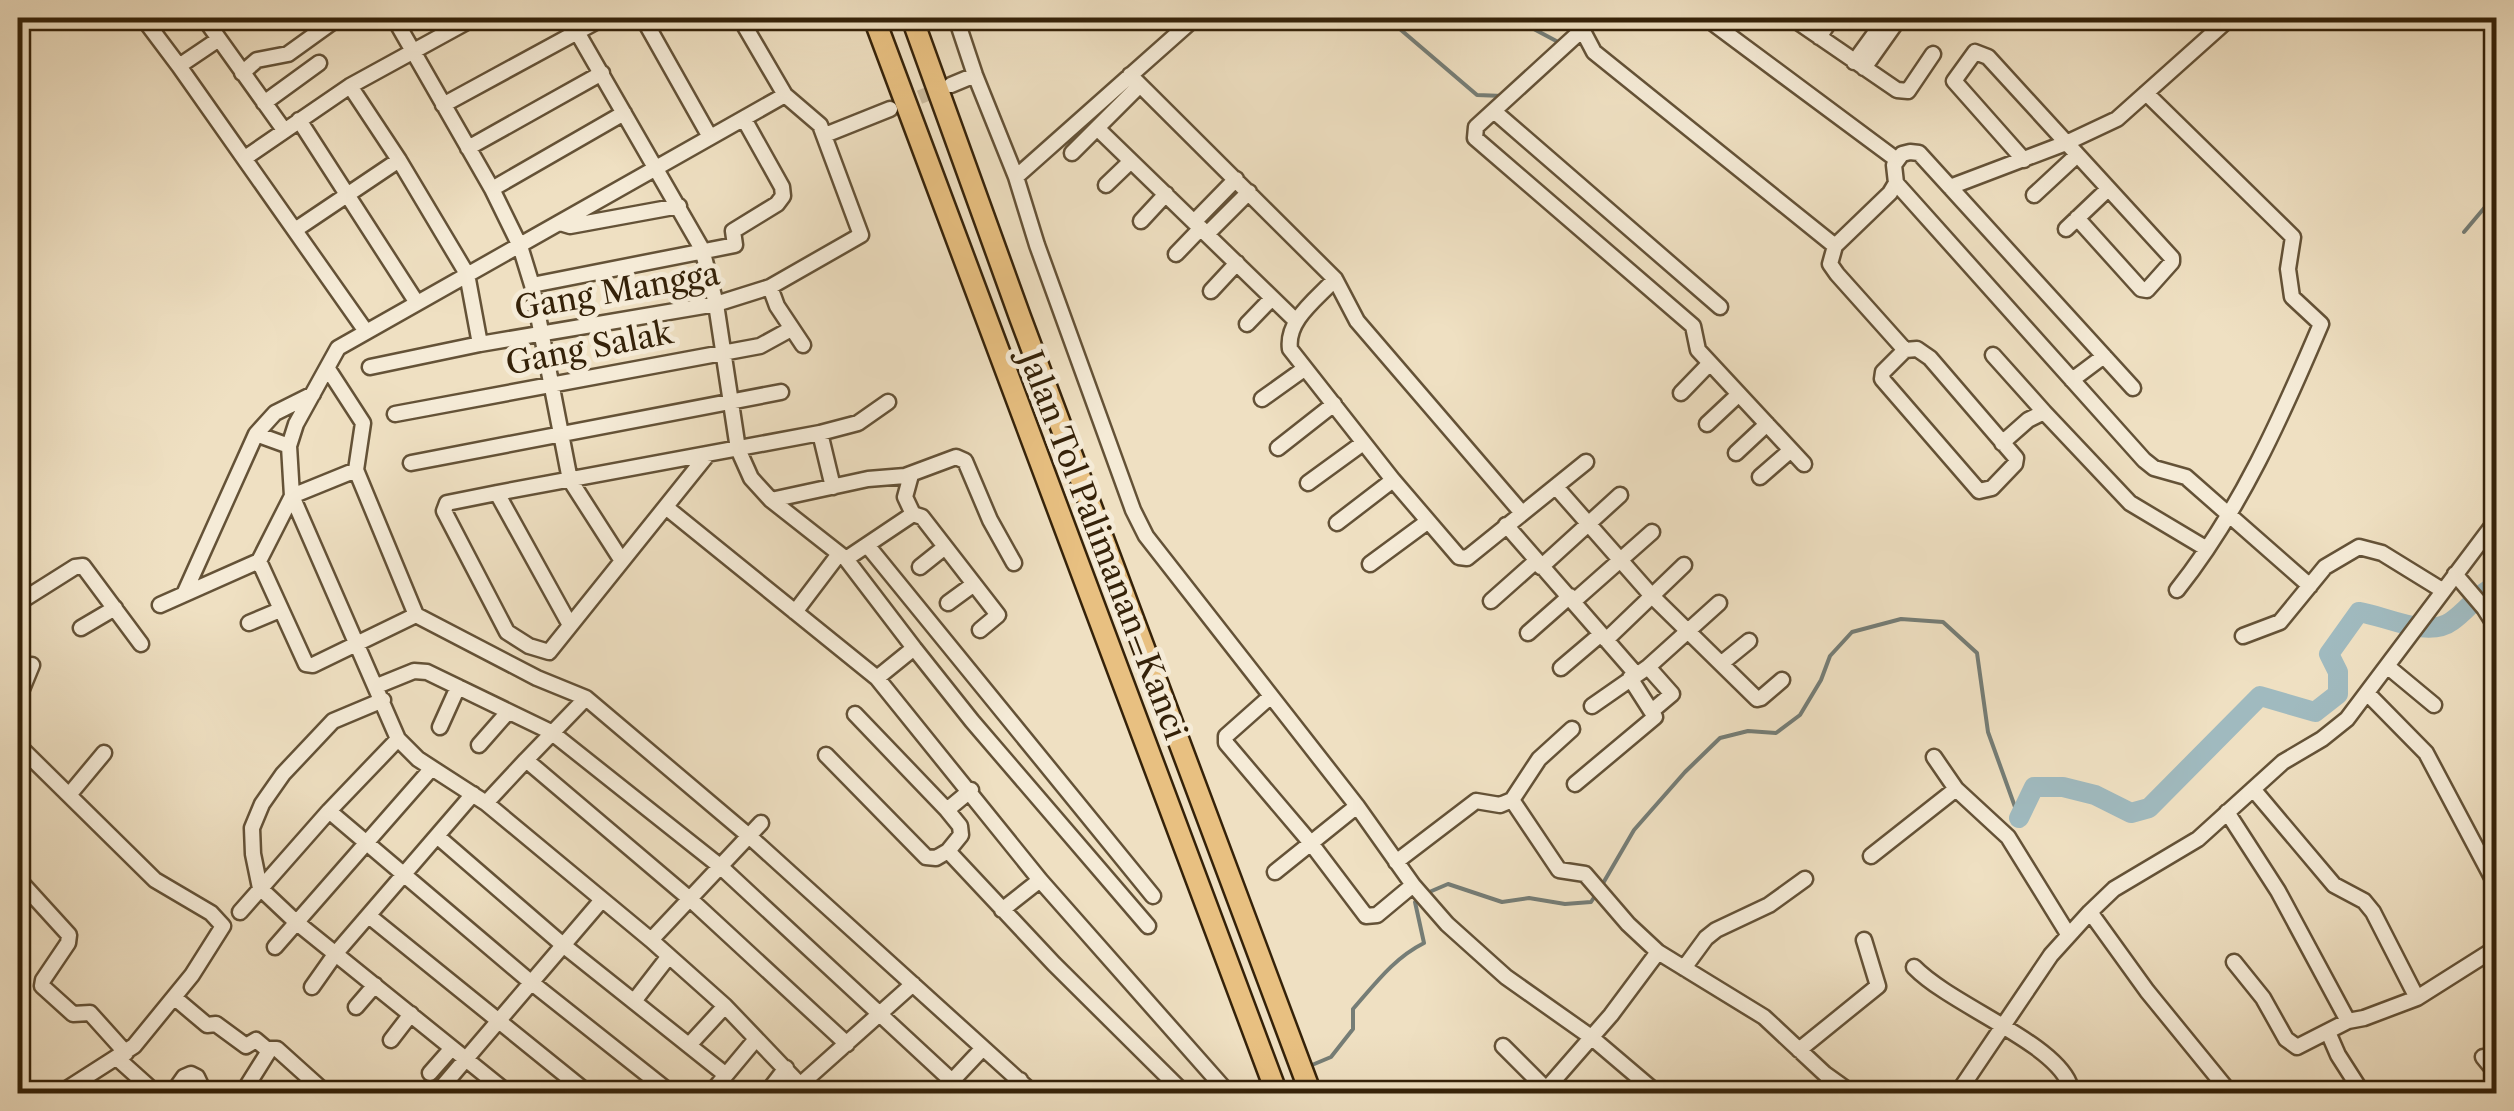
<svg xmlns="http://www.w3.org/2000/svg" width="2514" height="1111" font-family="'Libre Caslon Text',serif">
	<style>
		.lines { fill: none; stroke-linecap: round; stroke-linejoin: round }
		.stream { stroke: #757d76; stroke-width: 4 }
		.river { stroke: #a0babf; stroke-width: 20 }
		.minor-tunnel { stroke: #caba9d; stroke-width: 14; stroke-dasharray: 14 7; stroke-linecap: butt }
		.minor-casing { stroke: #645237; stroke-width: 19 }
		.highway-casing { stroke: #352209; stroke-width: 25 }
		.minor { stroke: #f5ebd7; stroke-width: 14 }
		.highway { stroke: #e8c081; stroke-width: 20 }
		.labels { text-anchor: middle; stroke-width: 10; stroke-linejoin: round; paint-order: stroke }
		.street-label { font-size: 32px; fill: #352209; stroke: #f5ebd7 }
	</style>
	<rect width="100%" height="100%" fill="#efe0c2"/>
	<filter id="stains"><feTurbulence type="fractalNoise" baseFrequency=".002" numOctaves="4"/><feColorMatrix values="0 0 0 0 .2 0 0 0 0 .09 0 0 0 0 .02 0 0 0 .5 -.17"/></filter>
	<radialGradient id="worn" r=".72"><stop offset=".6" stop-color="#630" stop-opacity="0"/><stop offset="1" stop-color="#630" stop-opacity=".3"/></radialGradient>
	<g class="lines">
		<path class="stream" d="M1387,18L1477,95L1503,96
			M1513,18L1560,43
			M1586,20L1589,18
			M2464,232L2496,194
			M1602,885L1634,830L1685,772L1720,738L1748,731L1776,733L1800,715L1821,680L1830,656L1852,632L1901,619L1943,622L1977,653L1988,732L2019,818
			M1427,893L1448,884L1502,902L1529,898L1565,904L1591,902L1597,893
			M1312,1065L1331,1057L1353,1029V1009C1375,984 1394,958 1424,943L1415,902L1419,899"/>
		<path class="river" d="M2019,818L2034,787H2063L2095,795L2131,813L2149,808L2260,696L2315,712L2338,694V672L2329,654L2359,612C2386,616 2428,639 2452,621C2468,610 2478,593 2496,586"/>
		<path class="minor-tunnel" d="M900,105L945,87"/>
		<defs>
			<path id="minor" d="M143,18L179,66
				M204,18L284,130
				M394,18L492,189L520,246L532,285L570,480L622,561
				M569,18L702,249L716,304L738,449L751,478L771,500L846,559L914,648L877,678
				M643,18L710,137
				M956,18L975,75L1016,177L1037,245L1133,510L1146,536L1357,806L1413,885L1447,924L1506,977L1591,1037L1658,1094
				M1576,18L1594,52L1835,246L1830,264L1837,274L1905,350L1917,349L1930,358L2016,458L2015,464L1992,488L1979,491L1882,379L1883,372L1905,350
				M1792,18L1897,90L1908,91L1933,54
				M1110,20L1112,18
				M1714,24L1897,160
				M1582,30L1476,127L1475,138L1693,326L1698,350L1804,464
				M1819,37L1832,18
				M219,39L179,66L365,330
				M1854,62L1886,18
				M1864,68L1898,20
				M242,73L257,60L288,54L338,18
				M1130,75L1335,279L1357,321L1522,513
				M951,85L975,75
				M350,86L399,160L467,274L480,344
				M1139,86L1097,128L1296,321
				M2146,93L2293,237L2288,269L2292,297L2321,324C2282,416 2240,511 2177,590
				M785,95L338,348L296,424L289,446L292,496L398,739L418,759L486,803L651,940L725,1006L809,1094
				M264,103L319,63
				M443,105L603,18
				M1495,112L1720,307
				M299,120L417,303
				M825,135L890,109
				M468,148L602,73
				M1072,153L1097,128
				M245,158L350,86L474,18
				M2024,160L1954,81L1975,52L1988,57L2172,258V262L2147,290L2141,289L2077,218
				M1016,177L1195,18
				M1896,183L2144,460L2154,468L2186,477L2310,586
				M1106,185L1131,161
				M1950,187L2066,143L2117,119L2230,18
				M492,189L624,113
				M2034,195L2076,156
				M1141,221L1166,194
				M1194,222L1236,179
				M560,223L570,226L679,206
				M2066,229L2108,189
				M295,230L399,160
				M1207,234L1249,192
				M1835,246L1890,193L1896,183L1894,165L1902,154L1910,152L1919,153L2133,388
				M1176,254L1201,228
				M1335,279C1317,299 1286,320 1290,349L1393,480L1459,557L1467,558L1586,462
				M532,285L735,245L733,231L777,204L783,196L782,187L744,119
				M770,287L777,306L803,345
				M1211,291L1237,263
				M1247,324L1272,298
				M1993,355L2044,412
				M370,367L480,344L716,304L770,287L861,235L820,125L785,95L740,18
				M2072,380L2104,356
				M1681,393L1710,363
				M1262,399L1304,369
				M395,414L760,346L791,329
				M1707,424L1739,394
				M820,433L833,487
				M256,434L275,413L313,394
				M2002,443L2028,420L2044,412L2130,503L2207,549
				M1278,448L1334,404
				M1736,453L1767,424
				M708,454L549,652L529,646L507,632L444,511L447,503L497,493L820,433L858,423L888,402
				M411,463L781,392
				M356,470L416,615L537,678L586,698L749,836L1034,1094
				M911,475L905,497L913,514L922,517L998,615L980,630
				M1760,477L1791,450
				M1308,483L1363,443
				M1556,487L1652,596L1757,699L1761,698L1782,680
				M497,493L570,625
				M771,500L868,479L905,476L956,457L965,461L990,520L1014,563
				M667,508L877,678L1040,880L1222,1086L1220,1094
				M1337,523L1393,480
				M1506,525L1636,674
				M867,545L1153,896
				M846,559L913,514
				M259,561L306,664L313,665L416,615
				M1370,564L1427,522
				M920,567L945,547
				M1541,567L1620,495
				M2455,574L2484,608L2496,601
				M185,592L256,434L289,446
				M1491,601L1536,561
				M1574,601L1652,532
				M18,603L75,567L83,566L141,644
				M948,603L974,584
				M160,605L259,561L292,496L356,470L363,423L328,369
				M2484,608L2496,627
				M795,612L839,554
				M249,623L280,610
				M81,628L115,608
				M1528,633L1570,596
				M2243,636L2280,622L2325,567L2359,547L2382,553L2442,590
				M1606,640L1684,565
				M914,648L972,721L1148,926
				M1722,663L1749,641
				M2387,666L2434,705
				M1648,667L1672,694L1653,710
				M1561,668L1601,634
				M377,686L414,671L427,672L551,732L721,867L966,1094
				M2367,693L2426,753L2496,885
				M1271,696L1226,736V743L1310,842L1366,916L1377,915L1413,885
				M18,699L32,665
				M383,700L333,721L283,774L262,804L252,828L253,854L260,888L296,922L509,1094
				M1592,706L1648,667L1719,603
				M440,727L458,687
				M18,745L155,880L211,913L223,926L192,975L134,1046L59,1094
				M479,745L508,712
				M826,755L926,857L936,858L948,851L961,835L960,826L947,810L855,714
				M1934,757L1956,789L2008,837L2068,934
				M526,760L586,698
				M1575,784L1655,717L1630,678
				M2253,789L2334,885L2364,901L2373,912L2417,998
				M69,795L104,753
				M1512,800L1539,759L1572,729
				M486,803L526,760L691,900L847,1044
				M947,810L971,790
				M329,811L527,979L672,1094
				M2227,812L2278,891L2348,1021
				M437,836L563,945L726,1075
				M948,851L1054,964L1185,1094
				M1871,856L1956,789
				M1396,862L1476,801L1500,805L1512,800L1559,870L1585,874L1628,924L1658,952L1764,1017L1825,1074L1853,1094
				M1275,872L1357,806
				M18,879L69,935L68,943L43,980L42,986L73,1014L90,1013L126,1053
				M1002,910L1040,880
				M240,912L329,811L398,739
				M2090,912L2147,991L2231,1094
				M369,916L589,1094
				M651,940L761,823
				M275,947L432,768
				M2234,962L2263,998L2286,1039L2297,1047L2348,1021L2364,1018L2417,998L2496,948
				M1914,967C1951,1005 2051,1041 2069,1083
				M1684,968L1706,938L1716,930L1769,905L1805,879
				M312,987L336,953L473,794
				M175,998L207,1025L216,1024L246,1046L256,1040L269,1051L242,1094
				M635,1000L669,956
				M356,1007L375,985
				M2328,1032L2338,1055L2363,1094
				M391,1040L411,1014
				M690,1044L725,1006
				M1503,1046L1546,1089
				M267,1049H277L327,1094
				M1799,1050L1878,986L1864,940
				M2483,1057L2496,1073
				M118,1059L148,1086L152,1094
				M430,1073L452,1048
				M801,1084L913,984
				M172,1094L184,1077L191,1074L197,1077L205,1094
				M436,1094L601,901
				M710,1094L756,1039
				M766,1094L786,1068
				M873,1094H885
				M946,1094L952,1081L983,1048
				M1007,1094L1020,1080
				M1542,1094L1611,1015L1658,952
				M1957,1094L2051,955L2090,912L2114,889L2198,839L2283,762L2322,739L2347,719L2496,521"/>
			<path id="highway" d="M874,18L1277,1094
				M912,18L1020,317L1311,1094"/>
		</defs>
		<use href="#minor" class="minor-casing"/>
		<use href="#highway" class="highway-casing"/>
		<use href="#minor" class="minor"/>
		<use href="#highway" class="highway"/>
	</g>
	<g class="labels">
		<g class="street-label">
			<text transform="translate(617 291) rotate(-10)" y="11">Gang Mangga</text>
			<text transform="translate(589 348) rotate(-11)" y="11">Gang Salak</text>
			<text transform="translate(1103 545) rotate(69)" y="11">Jalan Tol Palimanan–Kanci</text>
		</g>
	</g>
	<rect width="2514" height="1111" fill="none" stroke="#efe0c2" stroke-width="60"/>
	<rect x="20" y="20" width="2474" height="1071" fill="none" stroke="#352209" stroke-width="5"/>
	<rect x="30" y="30" width="2454" height="1051" fill="none" stroke="#352209" stroke-width="2.5"/>
	<rect width="100%" height="100%" filter="url(#stains)"/>
	<rect width="100%" height="100%" fill="url(#worn)"/>
</svg>
